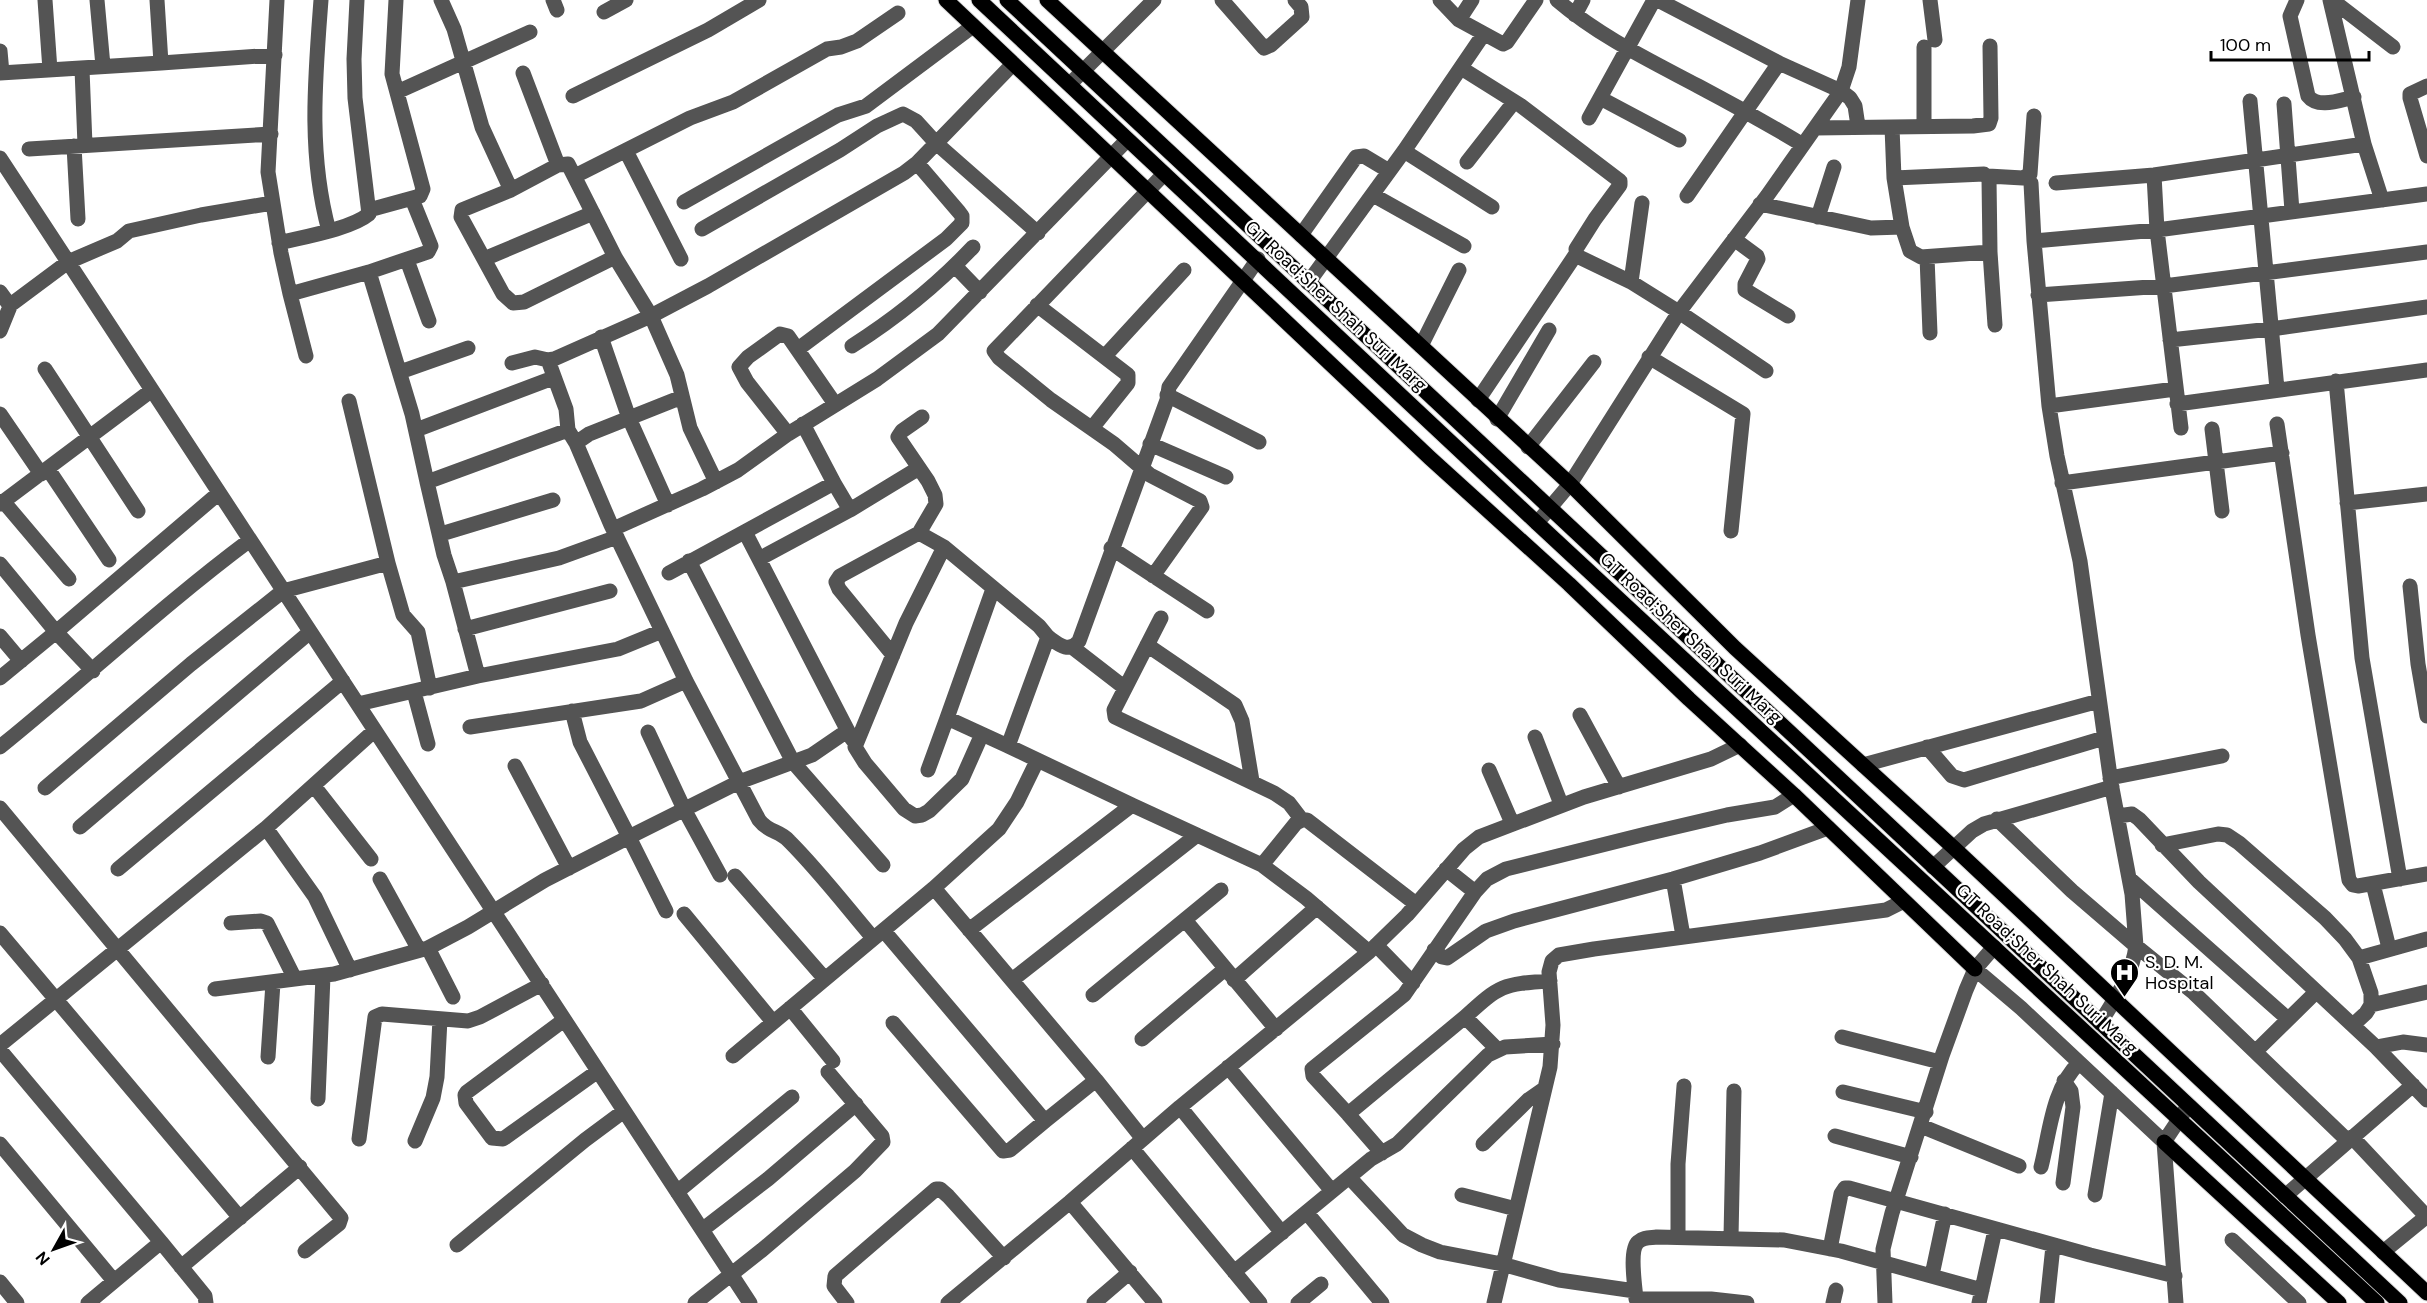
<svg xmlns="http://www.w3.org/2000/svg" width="2427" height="1303" font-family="'DM Sans',sans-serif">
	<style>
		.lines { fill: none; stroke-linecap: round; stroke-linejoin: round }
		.major-casing { stroke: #dbdbdb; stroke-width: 17 }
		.minor { stroke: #545454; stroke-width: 15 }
		.major { stroke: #000; stroke-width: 15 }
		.labels { text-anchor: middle; stroke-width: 4.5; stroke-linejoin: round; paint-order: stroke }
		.street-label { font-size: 18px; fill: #000; stroke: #fff }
		.poi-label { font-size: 18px; fill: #000; stroke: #fff; text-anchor: start }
	</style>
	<rect width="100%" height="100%" fill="#fff"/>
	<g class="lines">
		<defs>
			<path id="major" d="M946,0L1430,458L1569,584L1689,699L1794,795L1975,969
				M979,0L1537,523L2377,1303
				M1007,0L2400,1303
				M1047,0L1570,484L1735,648L1954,848L2427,1293
				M2164,1142L2339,1303"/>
		</defs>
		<use href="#major" class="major-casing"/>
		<path class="minor" d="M45,0L50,70
			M97,0L103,66
			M157,0L161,63L275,55
			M277,0L268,172L281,253L290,294L369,272L428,252L431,246L412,199
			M321,0C315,79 308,154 329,231
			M441,0L454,29L482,127L511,190
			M553,0L557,10
			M1222,0L1264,48L1271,45L1302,17L1301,7L1295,0
			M1440,0L1459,20L1503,44L1507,42L1536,0
			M1557,0C1599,36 1649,60 1698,86C1734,105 1768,124 1803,145
			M1658,0L1779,63L1841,91L1850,98L1855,106L1858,126
			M1930,0L1935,40
			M2297,0L2290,16L2308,96C2318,109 2340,100 2354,97
			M2330,0L2364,144L2382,200
			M2332,0L2393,47
			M604,12L626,0
			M1575,15L1583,0
			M1459,20L1472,0
			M0,51L2,73
			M1461,68L1520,105L1620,181V185L1595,219L1576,249L1577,256L1631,282L1679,312L1766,371
			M82,69L85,145
			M0,73L161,63
			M523,73L558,165
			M1070,84L1154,0
			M2427,86L2410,94V98L2427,156
			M397,92L530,32
			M573,96L708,30L759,0
			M1600,98L1679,140
			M2250,101L2277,389
			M2284,104L2292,211
			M1589,118L1654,0
			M1924,126V47
			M1892,127L1973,126L1989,124L1991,118L1990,46
			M74,146L78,219
			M29,149L271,134
			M626,151L681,259
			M1404,151L1492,207
			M0,158L750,1303
			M1467,162L1514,102
			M2154,175L2157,230L2181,428
			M575,176L690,118L733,102L827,49L841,47L857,41L898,13
			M1988,176L2023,178L2030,174L2034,116
			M1894,178L1984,174L1989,179L1990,252L1921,257L1910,251L1902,227
			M2031,183L2034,241L2049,406L2057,456L2080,561L2111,783L2132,894L2136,946L2194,993L2348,1141
			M2056,183L2154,175L2364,144
			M1373,195L1464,246
			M1687,196L1779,63
			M684,202L838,115L866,106L973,26
			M1760,204L1871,228L1902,227L1894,178L1892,127L1815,128
			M369,210L420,196L423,189L392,74L396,0
			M1818,217L1834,167
			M702,229L840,150L877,126L903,114L916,121L936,143L1038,233
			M1301,235L1356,157L1364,156L1389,171
			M1734,239L1757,256L1758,259L1745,284V290L1788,316
			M2034,241L2157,230L2427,194
			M279,243C303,237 351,229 369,214L355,98L354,59L357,0
			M1990,252L1995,325
			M1927,257L1930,333
			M484,259L593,213
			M407,260L429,321
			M955,266L980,292
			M369,272L412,414L427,482L568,430
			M1631,282L1642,203
			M1308,283L1404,151L1483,35
			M0,292L8,303H13L68,262L117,241L129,231L201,215L272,203
			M290,294L306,356
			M2038,295L2164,286L2427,252
			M1037,305L1128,375V383L1092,428
			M0,331L11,304
			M601,337L629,418L668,505
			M2170,340L2271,329L2427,307
			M852,346C896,318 937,285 973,247
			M1421,346L1459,270
			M798,349L946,239L962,223V216L959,212L917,163
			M1105,356L1184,270
			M1649,357L1743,414L1731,531
			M548,360L566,409L568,430L576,443L611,525L686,681L759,820C769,833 779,830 789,841C819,871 845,905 873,938
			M512,363L535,357L548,360L554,359L651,316L615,257L568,164L558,165L511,190L462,210L461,217L503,294L513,303L524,302L615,257
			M45,369L138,511
			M400,372L468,348
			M2336,381L2362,658L2400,879
			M1167,395L1259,442
			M1478,400L1576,254
			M349,401L388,563L403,615L418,632L430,688
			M2177,404L2427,370
			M2049,406L2175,389
			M0,414L41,474
			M1497,419L1549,330
			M2277,424L2308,635L2349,880L2353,885L2358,886L2427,874
			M2212,429L2222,511
			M416,430L553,378
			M788,434L747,382L739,367L748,357L780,334L788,336L835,404
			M576,443L589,434L682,397
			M1150,444L1226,477
			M1528,447L1594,362
			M48,469L109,560
			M427,482L444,555L453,582L559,558L617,537
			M716,482L690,428L677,375L651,316L708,286L904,173L917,163L1013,64
			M834,483L850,510
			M2062,483L2282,453
			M3,501L69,579
			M2347,503L2427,494
			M0,504L152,390
			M1537,523L1570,484L1679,312L1767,196L1841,91L1849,67L1858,0
			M613,529L702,489L738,470L788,434L877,379L938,334L1127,140
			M745,532L852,739
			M919,533L944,547L1039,626L1048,637L1008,746L1132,805L969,930
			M441,534L553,500
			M944,547L906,623L855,747L865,763L904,809L915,816L922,815L929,811L962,779L982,734
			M1111,548L1207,611
			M759,559L850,510L919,468
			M689,561L793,762L883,865
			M0,564L56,632L0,678
			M669,573L834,483L803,424
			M1153,576L1202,507L1200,501L1150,475L1114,444L1051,400L999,358L994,351L1164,174
			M453,582L478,676L618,649L662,631
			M2410,586L2418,664L2427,716
			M1161,618L1114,710L1115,717L1274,793L1289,803L1302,820
			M465,629L610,591
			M0,636L21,661
			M1048,637C1058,644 1069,654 1079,641L1167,400L1169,387L1258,259
			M1147,645L1235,705L1242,721L1252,781
			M1072,647L1125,688
			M893,655L839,589L836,582L840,576L919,533L936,504L935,495L928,481L898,437L902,431L922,417
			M93,671L56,632L219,493
			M414,692L428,744
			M358,704L478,676
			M572,711L580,742L629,837L739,782L812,755L847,731
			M1580,715L1619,787
			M947,718L993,589
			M470,727L641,701L686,681
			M648,732L684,809L720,875
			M1535,737L1561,804
			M0,747C84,679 163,605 250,540
			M1927,747L1952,776L1964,780L2104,738
			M1863,765L2099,701
			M515,766L569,868
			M928,770L947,718L1008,746
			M1489,770L1512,823
			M2110,778L2222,756
			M314,786L371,859
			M45,788L191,664L283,591L388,563
			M1132,805L1262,865L1306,898L1369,952L1407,915L1464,849L1479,837L1584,797L1711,759L1740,745
			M0,808L341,1218L339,1224L305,1251
			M2118,816L2132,814L2139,819L2199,882L2376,1047L2427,1100
			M1997,819L2072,891L2136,946C2132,976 2116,997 2100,1023
			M80,827L310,632
			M266,828L315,897L350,970
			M2162,845L2218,834L2227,835L2239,843L2325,918L2345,939L2359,958L2371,993V1005L2366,1013L2353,1025
			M1262,865L1296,823L1302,820H1307L1416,904
			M1933,867L1972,831L1984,824L2112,787
			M118,869L343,681
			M1446,869L1475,892
			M735,876L825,979
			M380,879L419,950
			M1673,879L1683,936
			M2130,879L2288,1019
			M2373,884L2389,948
			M934,888L999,829L1017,802L1037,761
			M684,914L773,1022
			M1185,920L1276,1029
			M231,923L261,921L267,923L295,979
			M884,931L1045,1121L1096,1080
			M0,933L240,1218
			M1376,945L1413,983
			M428,948L453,997
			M1434,950L1442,957L1447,958L1486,931L1514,921L1673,879L1760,853L1828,828
			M2359,958L2427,939
			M1975,969L2021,1008L2164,1142
			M1012,980L1197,835
			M1234,980L1317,907
			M215,989L334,974L428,948L468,927L545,880L629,837L666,911
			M1093,995L1221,890
			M2371,1005L2427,992
			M790,1008L833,1061
			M1465,1017C1500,985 1502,984 1550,981
			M564,1020L467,1092L465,1095L466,1103L492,1138L503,1139L598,1071
			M893,1023L1003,1151L1010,1150L1045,1121
			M1842,1037L1940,1062
			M1142,1039L1225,969
			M0,1045L266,828L374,731
			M2376,1047L2403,1042L2427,1045
			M0,1050L161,1242L88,1303
			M2256,1051L2316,992
			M733,1056L934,888L1096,1080L1143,1139
			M268,1057L273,983
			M1228,1067L1332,1191
			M1843,1092L1926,1112
			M318,1099L323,976
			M1180,1107L1282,1233
			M1348,1114L1313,1076L1312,1069L1404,995L1475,892L1487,879L1506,869L1646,834L1727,815L1775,807L1794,795
			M1921,1126L2019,1166
			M1835,1136L1911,1157
			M2352,1137L2427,1217
			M359,1139L375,1017L382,1014L468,1021L480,1017L542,984
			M415,1141L433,1098L437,1077L440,1019
			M0,1144L114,1281
			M1483,1144L1528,1100L1544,1089
			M1132,1148L1260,1303
			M1382,1153L1348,1114L1465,1017L1497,1049
			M2041,1167C2050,1132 2052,1089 2079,1063
			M1349,1177L1403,1235L1422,1245L1440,1252L1502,1264L1559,1280L1635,1291
			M2063,1183L2073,1107L2071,1091L2064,1081
			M677,1192L792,1097
			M1462,1195L1516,1209
			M2095,1195L2112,1093
			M2285,1196L2413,1085
			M1307,1213L1382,1303
			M702,1230L768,1179L856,1104
			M1678,1237V1164L1684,1086
			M1731,1237L1734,1091
			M2232,1240L2299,1303
			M161,1242L205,1296L206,1303
			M457,1245L585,1140L624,1111
			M1830,1249L1841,1194L1845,1188H1849L2090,1255L2175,1276
			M2383,1252L2427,1216
			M181,1267L300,1167
			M1234,1272L1371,1159L1397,1144L1488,1055L1505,1047L1553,1044
			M1932,1275L1945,1214
			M0,1282L17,1303
			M695,1303L762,1250L855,1171L883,1142L882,1136L828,1072
			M847,1303L834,1286L835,1276L936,1189H940L948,1196L1004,1258
			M948,1303L1070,1202
			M1094,1303L1130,1272
			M1155,1303L1070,1202L1180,1107L1369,952
			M1298,1303L1321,1284
			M1494,1303L1550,1067L1553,1025L1549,972L1552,961L1559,955L1594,949L1886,910L1904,901
			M1747,1303L1711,1299H1636C1635,1287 1629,1250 1638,1242C1643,1237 1651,1238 1657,1237L1784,1240L1841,1251L1982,1290
			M1833,1303L1836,1290
			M1885,1303L1883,1249L1892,1213L1942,1056L1966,990L1975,969L1994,947
			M1979,1303L1995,1230
			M2047,1303L2053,1246
			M2176,1303L2164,1142L2188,1106"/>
		<use href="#major" class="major"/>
	</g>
	<defs>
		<symbol id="hospital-pin" viewBox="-11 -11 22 30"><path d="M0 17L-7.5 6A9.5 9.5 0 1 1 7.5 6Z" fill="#000" stroke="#fff"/><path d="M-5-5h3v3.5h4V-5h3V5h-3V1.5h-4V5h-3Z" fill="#fff"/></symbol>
	</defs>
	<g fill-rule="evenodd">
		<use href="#hospital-pin" x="2108" y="956" width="33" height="45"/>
	</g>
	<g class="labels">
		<g class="street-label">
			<text transform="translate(1336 306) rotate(43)" y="6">GT Road;Sher Shah Suri Marg</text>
			<text transform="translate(1691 638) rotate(43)" y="6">GT Road;Sher Shah Suri Marg</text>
			<text transform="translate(2047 969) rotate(43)" y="6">GT Road;Sher Shah Suri Marg</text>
		</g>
		<g class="poi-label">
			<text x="2145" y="968">S. D. M.<tspan x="2145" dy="21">Hospital</tspan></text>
		</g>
	</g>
	<g transform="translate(54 1249) rotate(230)" stroke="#ffffff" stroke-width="4.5" paint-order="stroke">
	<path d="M0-4.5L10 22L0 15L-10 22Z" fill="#000000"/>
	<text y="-9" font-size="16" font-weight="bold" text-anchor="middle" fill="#000000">N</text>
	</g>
	<path d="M2211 51v9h158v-9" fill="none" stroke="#000000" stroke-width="3"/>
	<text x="2220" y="51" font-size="18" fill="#000000" stroke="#ffffff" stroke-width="4.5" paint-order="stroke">100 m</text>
</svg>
